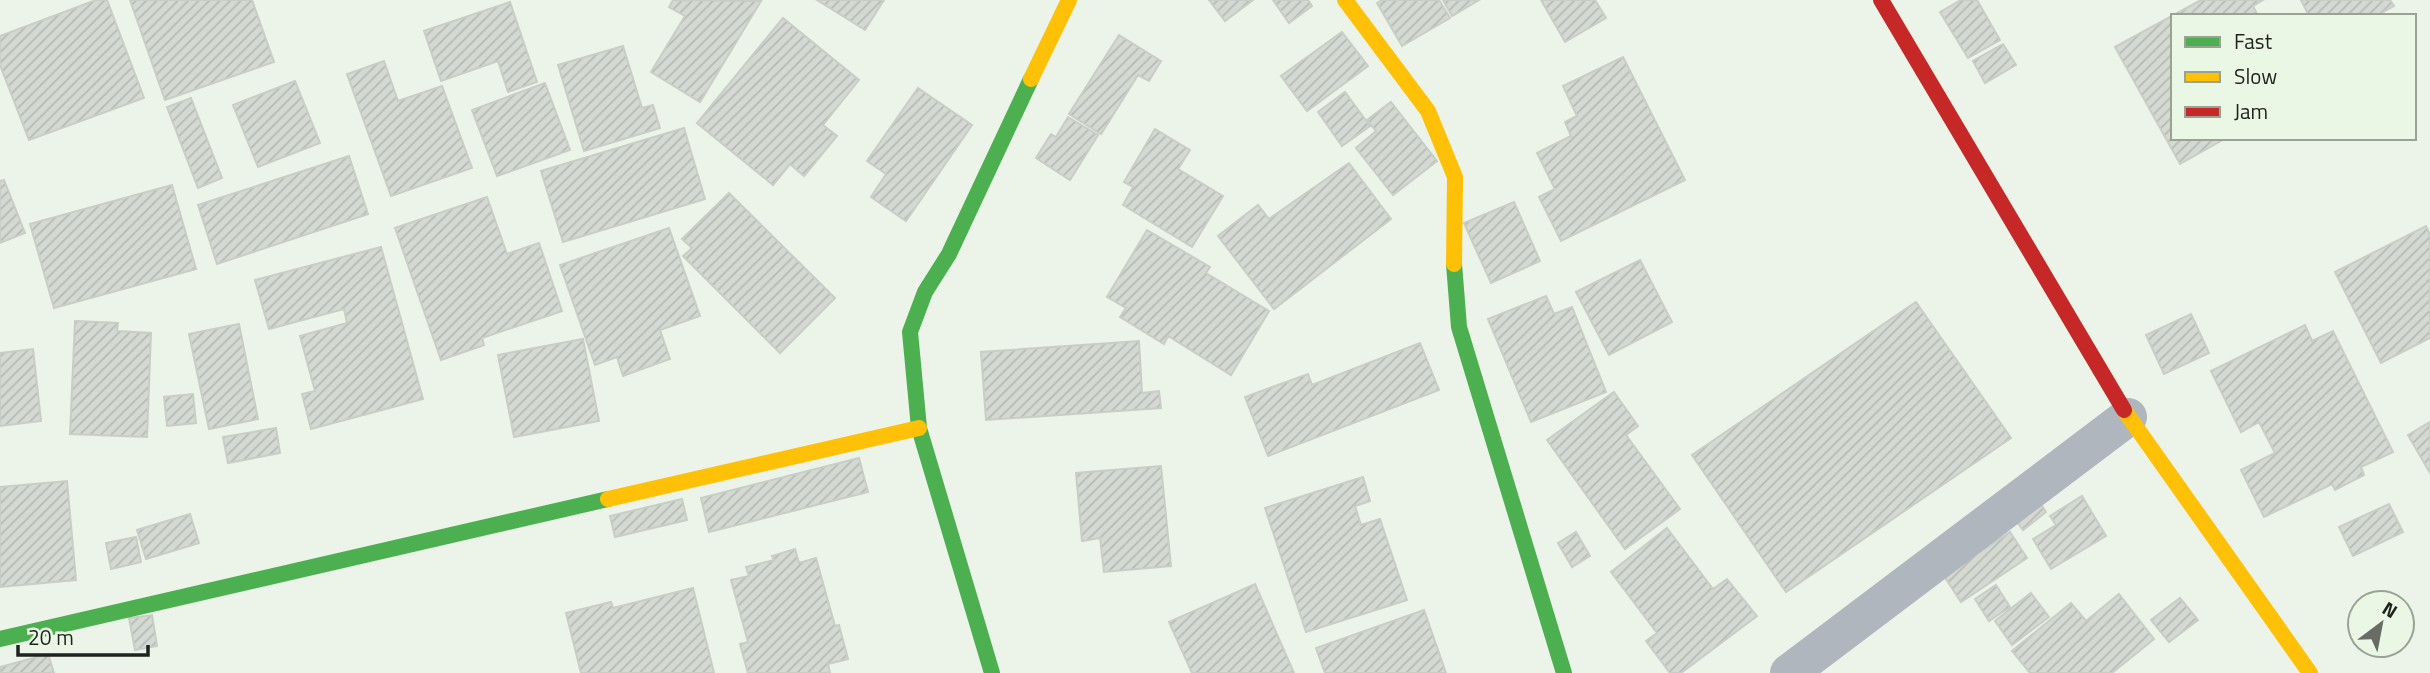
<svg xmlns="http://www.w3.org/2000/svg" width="2430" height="673" font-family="'Titillium Web',sans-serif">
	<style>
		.building { fill: url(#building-hatch); stroke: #c8cec6; stroke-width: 2 }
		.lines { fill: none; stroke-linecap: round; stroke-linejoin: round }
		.street { stroke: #b0b6be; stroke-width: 38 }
		.fast { stroke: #4caf50; stroke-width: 16 }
		.slow { stroke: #ffc107; stroke-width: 16 }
		.jam { stroke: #c62828; stroke-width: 16 }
	</style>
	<defs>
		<pattern id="building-hatch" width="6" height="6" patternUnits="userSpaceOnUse" patternTransform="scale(1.75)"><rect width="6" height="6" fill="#d4d9d2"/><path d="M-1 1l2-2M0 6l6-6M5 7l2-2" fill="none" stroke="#b6bab4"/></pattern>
	</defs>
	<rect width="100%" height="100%" fill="#ecf3e9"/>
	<path class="building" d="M96,0H107L144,98L29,140L0,65V36Z
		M130,0H252L274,62L165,100Z
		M673,0L761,1L700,102L651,72L685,16L669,7Z
		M817,0H884L865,30Z
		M1209,0H1253L1225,21Z
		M1273,0H1308L1312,6L1289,23Z
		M1382,0H1439L1450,18L1402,46L1377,3Z
		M1443,0H1479L1452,16Z
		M1541,0H1595L1606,18L1565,42Z
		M1961,0H1977L2000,40L1968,58L1940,12Z
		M2201,0H2263L2253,6L2258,16H2173V138H2226L2180,164L2115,47Z
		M2301,0H2390L2394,6L2376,16H2309Z
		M510,2L537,82L508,92L498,61L441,81L424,31Z
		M783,18L859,80L823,125L837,136L804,176L790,164L773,185L697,123Z
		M1342,32L1368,66L1307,111L1281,76Z
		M1119,35L1161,61L1149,81L1138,75L1101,134L1069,114Z
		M2003,44L2016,65L1985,83L1973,61Z
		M623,46L642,108L653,105L660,128L584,151L558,65Z
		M1623,57L1685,180L1561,241L1539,197L1555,189L1537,153L1571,136L1565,122L1577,116L1563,86Z
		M384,61L398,101L442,86L472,168L391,196L347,74Z
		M295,81L320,143L258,167L233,105Z
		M545,83L570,150L497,176L472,110Z
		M918,88L972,125L906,221L871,197L886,174L867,161Z
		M1345,92L1370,126L1342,146L1318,112Z
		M191,98L222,178L198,188L167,107Z
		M1391,102L1437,161L1393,195L1356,148L1376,131L1367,120Z
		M1068,117L1098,135L1070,180L1036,158L1051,134L1056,137Z
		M684,128L705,199L563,242L541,171Z
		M1155,129L1190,150L1178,169L1223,196L1192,247L1123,205L1133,187L1124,182Z
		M349,156L368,214L217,264L198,205Z
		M1349,163L1391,219L1274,309L1218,236L1258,205L1269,219Z
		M4,180L25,233L0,243V181Z
		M172,185L196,269L54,308L30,224Z
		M729,193L835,298L780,353L683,256L692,248L682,239Z
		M487,197L507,254L539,243L562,311L482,338L484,345L441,360L395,228Z
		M1514,202L1540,261L1491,283L1464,223Z
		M2426,226L2430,235V338L2381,363L2335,272Z
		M669,228L700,316L660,330L670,359L623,376L617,357L595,365L560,265Z
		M1147,230L1210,267L1206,273L1269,311L1231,375L1168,336L1164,344L1120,317L1126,308L1107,297Z
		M381,247L423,399L311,429L302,394L315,391L300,336L347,323L344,309L269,329L255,280Z
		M1640,260L1672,322L1609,355L1576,292Z
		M1546,296L1554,314L1572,307L1606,392L1531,422L1488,319Z
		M1916,302L2011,438L1786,592L1692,455Z
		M2191,314L2209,353L2164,374L2146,335Z
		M75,321L118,323L117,331L151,333L147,437L70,434Z
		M239,324L258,419L209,429L189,334Z
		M2305,325L2312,341L2333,331L2393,452L2361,467L2364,475L2335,490L2332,484L2264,517L2241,470L2275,453L2259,422L2241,432L2211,371Z
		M583,339L599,421L514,437L498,355Z
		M1139,341L1142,393L1159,391L1161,408L986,420L981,352Z
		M1420,343L1439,390L1268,456L1245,397L1308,374L1312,385Z
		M33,349L41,421L0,426V353Z
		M1614,392L1638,426L1626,435L1680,509L1625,549L1547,440Z
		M193,394L196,423L167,426L164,397Z
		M2430,422V473L2408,435Z
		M276,428L280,453L228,463L223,437Z
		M859,458L868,492L709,532L701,498Z
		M1161,466L1171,566L1104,572L1100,538L1082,541L1076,473Z
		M1363,477L1370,501L1355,506L1361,525L1380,519L1407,600L1306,632L1265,508Z
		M67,481L76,580L0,587V487Z
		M2035,495L2046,512L2023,530L2010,513Z
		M2082,496L2106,536L2051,569L2033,539L2056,525L2050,516Z
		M682,499L687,520L615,537L610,516Z
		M2389,504L2403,532L2353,556L2339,527Z
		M190,514L199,543L146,559L137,530Z
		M1667,528L1713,589L1727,579L1757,616L1681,673H1670L1646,641L1657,633L1611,572Z
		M1576,532L1590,556L1572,567L1558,543Z
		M2010,532L2027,558L1961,602L1944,576Z
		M136,537L141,562L111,569L106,543Z
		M795,549L799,563L816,558L835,626L839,625L848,659L828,664L830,673H748L740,644L748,642L731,580L749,576L746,567L774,560L772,556Z
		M1255,584L1294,673H1192L1169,622Z
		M1996,585L2010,607L1989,621L1975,599Z
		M693,588L714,673H581L566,613L611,602L613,608Z
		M2031,593L2049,617L2012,645L1995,621Z
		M2119,594L2154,639L2112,673H2030L2012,651L2071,603L2086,621Z
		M2180,598L2198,620L2169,642L2151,620Z
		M1424,610L1446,673H1325L1316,648Z
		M152,615L157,646L135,650L129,618Z
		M48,654L54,673H0V667Z"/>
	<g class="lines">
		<path class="street" d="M1789,673L2128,417"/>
		<path class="fast" d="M1454,264L1459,327L1564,673
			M0,639L608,499
			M992,673L919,428L910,332L925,292L949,254L1031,79"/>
		<path class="slow" d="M1345,0L1428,111L1455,177L1454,264
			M1031,79L1069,0
			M2124,410L2310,673
			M608,499L919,428"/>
		<path class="jam" d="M1881,0L2124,410"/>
	</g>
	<rect x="2171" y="14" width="245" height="126" fill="#eaf7e5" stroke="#99a295" stroke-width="2"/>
	<rect x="2185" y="37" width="35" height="10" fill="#4caf50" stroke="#99a295" stroke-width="2"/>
	<text x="2234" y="49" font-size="21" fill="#1f231d">Fast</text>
	<rect x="2185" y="72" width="35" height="10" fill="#ffc107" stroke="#99a295" stroke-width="2"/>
	<text x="2234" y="84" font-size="21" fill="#1f231d">Slow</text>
	<rect x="2185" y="107" width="35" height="10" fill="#c62828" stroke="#99a295" stroke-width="2"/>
	<text x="2234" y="119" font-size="21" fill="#1f231d">Jam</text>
	<g transform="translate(2381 624) rotate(32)"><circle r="33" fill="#eaf7e5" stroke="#99a295" stroke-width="2"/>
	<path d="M0-5L12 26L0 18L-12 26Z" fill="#676c64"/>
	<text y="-10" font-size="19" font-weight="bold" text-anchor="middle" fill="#1f231d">N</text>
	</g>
	<path d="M18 645v10h130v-10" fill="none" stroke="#1f231d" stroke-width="3.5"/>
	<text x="28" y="645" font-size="21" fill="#1f231d" stroke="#eaf7e5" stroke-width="5" paint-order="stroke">20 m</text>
</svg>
